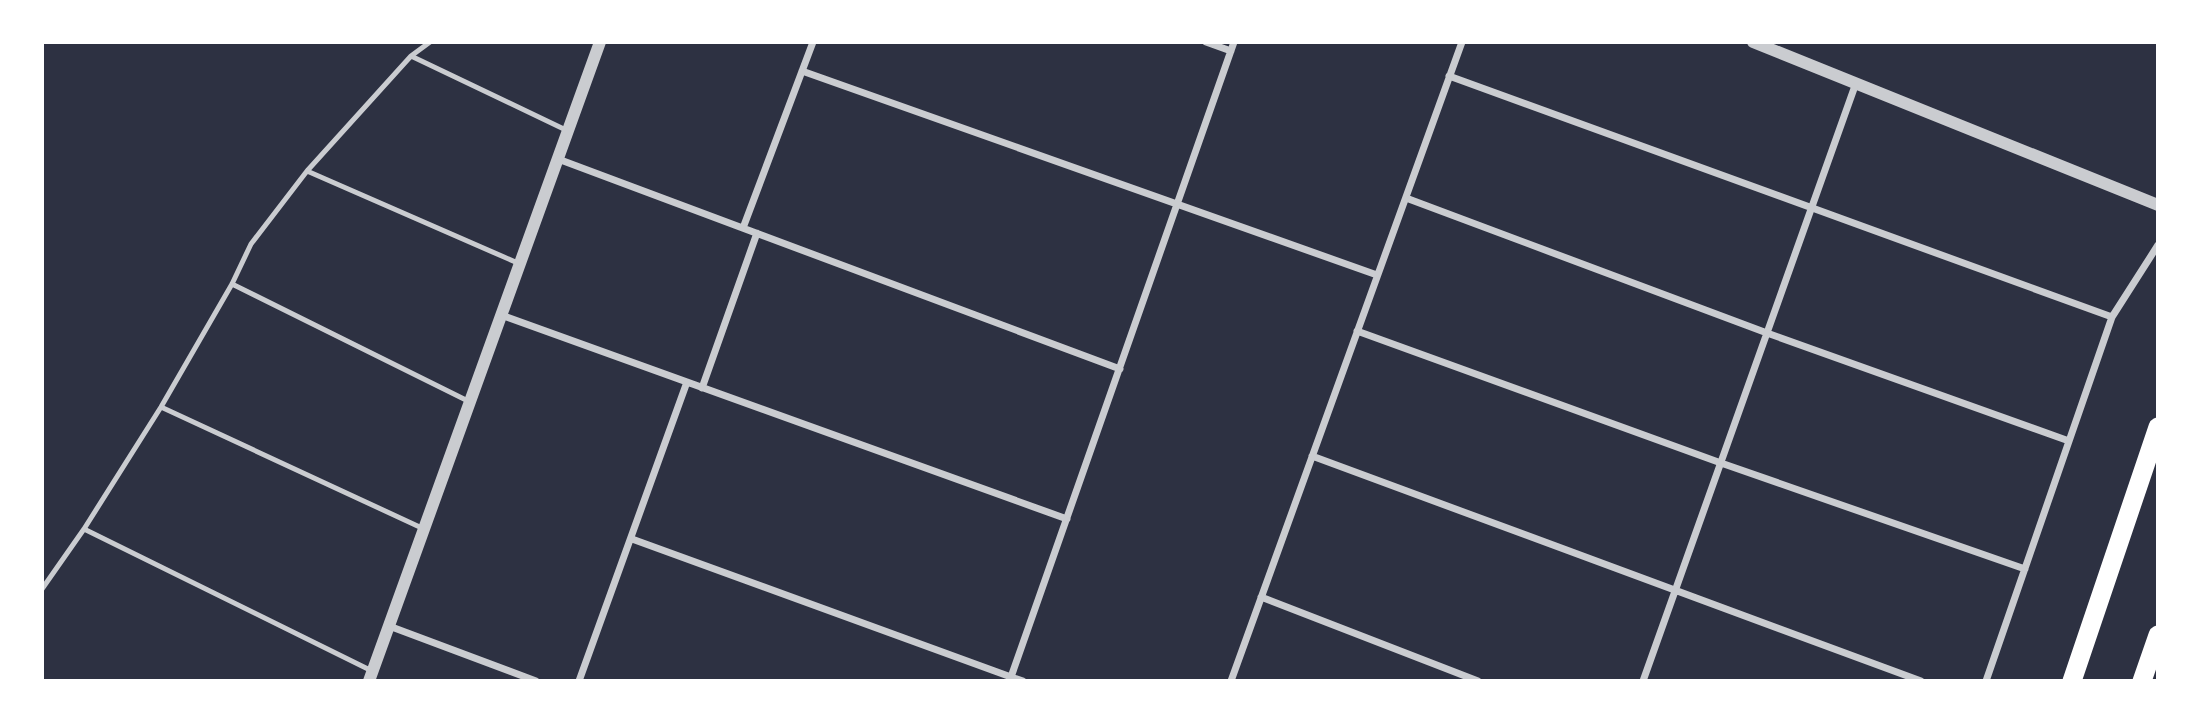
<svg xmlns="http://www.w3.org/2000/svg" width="2200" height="723" font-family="Georgia,serif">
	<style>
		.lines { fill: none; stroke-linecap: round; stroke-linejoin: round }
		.service { stroke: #caccd0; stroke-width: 5 }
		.minor { stroke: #caccd0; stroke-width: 7 }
		.tertiary { stroke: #caccd0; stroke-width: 12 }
		.trunk { stroke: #fff; stroke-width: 19 }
	</style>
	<rect width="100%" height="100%" fill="#2d3142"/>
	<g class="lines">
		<path class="service" d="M411,56L568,131
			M307,171L520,264
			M232,284L470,402
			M161,407L424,529
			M84,529L372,671
			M42,589L84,529L161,407L232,284L251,244L307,171L411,56L430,42"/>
		<path class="minor" d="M1206,42L1231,51
			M802,71L1377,275
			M1449,76L2112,317
			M558,159L1120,369
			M1406,198L1767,333L2069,441
			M743,228L813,42
			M501,315L1067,519
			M1357,331L1721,463L2025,569
			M702,388L757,233
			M1312,456L1921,681
			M632,539L1011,677
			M1261,597L1478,681
			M389,626L536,681
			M579,681L687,382
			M1023,681L1011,677L1234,42
			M1231,681L1462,42
			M1643,681L1856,83
			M1986,681L2112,317L2158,245"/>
		<path class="tertiary" d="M1753,42L2158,205
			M369,681L600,42"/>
		<path class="trunk" d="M2072,681L2158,427
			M2142,681L2158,635"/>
	</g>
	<rect width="2200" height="723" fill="none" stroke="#ffffff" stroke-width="88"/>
</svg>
